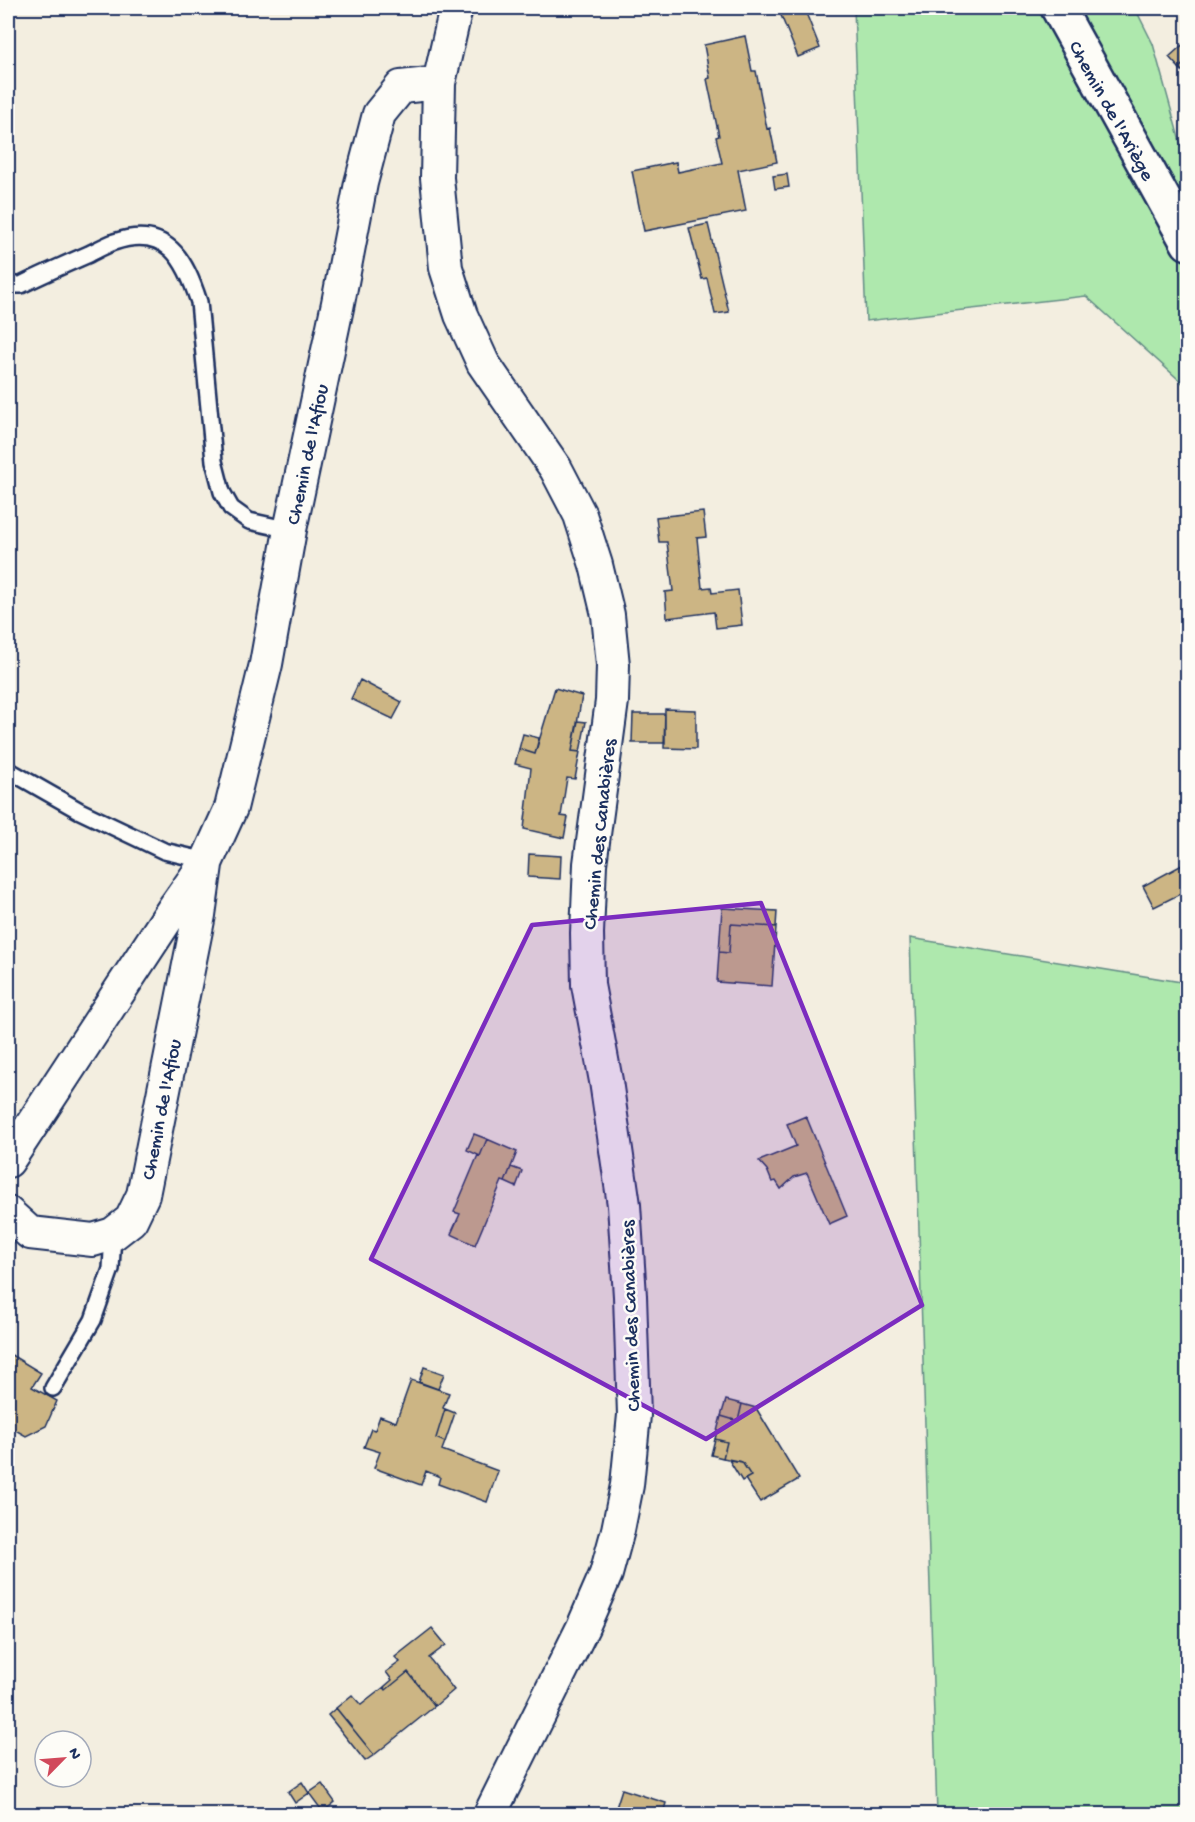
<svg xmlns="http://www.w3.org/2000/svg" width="1195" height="1822" font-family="'Gochi Hand',sans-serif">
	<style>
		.green { fill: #aee8ad; stroke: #648c86; stroke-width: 1.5 }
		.building { fill: #ccb584; stroke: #1b2f5e; stroke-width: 1.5 }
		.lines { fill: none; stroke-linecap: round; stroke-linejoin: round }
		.service-casing { stroke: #1b2f5e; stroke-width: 20 }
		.minor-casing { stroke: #1b2f5e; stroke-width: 36 }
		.tertiary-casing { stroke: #1b2f5e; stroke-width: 38 }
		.service { stroke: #fdfcf7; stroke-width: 15 }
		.minor { stroke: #fdfcf7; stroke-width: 32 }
		.tertiary { stroke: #fdfcf7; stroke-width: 33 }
		.marked { fill: #7b2cbf; fill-opacity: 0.2; stroke: #7b2cbf; stroke-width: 4.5; stroke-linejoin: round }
		.labels { text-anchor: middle; stroke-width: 5; stroke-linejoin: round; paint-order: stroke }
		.street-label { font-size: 20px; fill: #1b2f5e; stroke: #fdfcf7 }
	</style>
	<rect width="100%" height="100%" fill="#f3eee0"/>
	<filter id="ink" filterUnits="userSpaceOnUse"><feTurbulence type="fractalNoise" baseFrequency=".0167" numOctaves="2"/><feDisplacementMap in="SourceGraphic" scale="12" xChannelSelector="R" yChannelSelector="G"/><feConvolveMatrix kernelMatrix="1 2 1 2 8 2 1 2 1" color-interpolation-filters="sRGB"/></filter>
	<g filter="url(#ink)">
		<path class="green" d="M854,8H1135L1153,44L1187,167V387L1086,296L866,321Z
			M910,938L1187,983V1814H937Z"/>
		<path class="building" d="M778,8H804L820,48L798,57Z
			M745,36L752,71H756L767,129L770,128L777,162L738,170L746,211L644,231L632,171L676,162L678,172L722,163L716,137L719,136L707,79L710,78L704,45Z
			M1188,40V60L1179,68L1169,57Z
			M1188,60V77L1179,68Z
			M787,174L789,187L775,189L773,176Z
			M708,224L729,312L715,314L707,278L702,279L689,228Z
			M703,512L706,537L697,538L702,588L711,587L712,593L738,590L742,625L716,628L714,612L667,618L665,592L673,591L667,542H659L656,517Z
			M360,680L402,702L393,719L351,699Z
			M555,688L582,696L572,751L580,752L575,779L567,778L561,816L568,817L564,838L524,829L531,768L515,764L519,749L535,754Z
			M665,709L696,710V749L664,748Z
			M633,714H665V743H632Z
			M578,721L586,722L580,752L572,751Z
			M523,734L539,738L535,754L519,749Z
			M529,854L561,856L560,879L528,877Z
			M1182,865L1188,874V890L1154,907L1143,886Z
			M722,908L777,911L776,927L731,924L729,953L719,952Z
			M731,924L776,927L772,986L717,982L719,952L729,953Z
			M806,1116L847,1216L829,1224L807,1173L794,1177L781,1189L776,1181L772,1182L767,1170L759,1161L796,1146L787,1124Z
			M474,1134L487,1139L480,1156L467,1150Z
			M487,1139L517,1152L505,1182L502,1181L475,1245L451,1234L460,1214L454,1212L478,1155L480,1156Z
			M511,1167L522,1171L516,1187L505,1182Z
			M8,1353L41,1373L32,1387L57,1401L46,1426L26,1436L8,1426Z
			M424,1367L444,1374L438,1389L419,1382Z
			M411,1380L449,1393L443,1408L445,1409L436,1438L445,1442L442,1450L498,1471L487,1502L438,1484L440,1477L426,1471L421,1485L374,1468L380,1452L364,1447L371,1429L375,1430L380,1416L396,1422Z
			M726,1400L742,1404L738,1421L721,1416Z
			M742,1404L756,1408L799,1479L760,1502L745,1479L751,1476L742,1462L723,1458L727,1442L715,1439L721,1416L738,1421Z
			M445,1409L455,1413L445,1442L436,1438Z
			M715,1439L727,1442L723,1458L711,1455Z
			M729,1460L742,1462L751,1476L742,1481Z
			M432,1628L446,1645L429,1658L454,1690L435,1706L408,1672L386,1690L384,1687L392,1680L386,1672L400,1662L395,1657Z
			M408,1672L435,1706L374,1755L336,1708L352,1695L361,1705L384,1687L386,1690Z
			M336,1708L374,1755L365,1761L328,1715Z
			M302,1782L309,1793L295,1803L288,1792Z
			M322,1784L335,1802L323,1812L309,1793Z
			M622,1789L666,1803L663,1814H614Z"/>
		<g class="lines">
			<defs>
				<path id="service" d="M8,285H21C43,274 66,264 89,254C97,250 106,245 114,242C167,224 185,259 199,302L214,461L222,492L231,508L249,521L290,530
					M8,770L80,811L164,851L207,861
					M53,1388L93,1320L111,1269L113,1234"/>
				<path id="minor" d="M456,8L439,83L437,178L446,268L461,315L483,363L556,469L580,515L596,565L608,615L613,665L612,701L590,864L587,933L588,985L606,1081L624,1205L630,1296L634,1415L627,1485L618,1530L606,1574L583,1627L490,1814
					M8,1161L176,905L207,861L231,808L266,664L290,530L338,303L361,183L379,114L401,87L439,83
					M8,1213L30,1233L93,1240L113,1234L131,1220L143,1195L199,915L206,865"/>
				<path id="tertiary" d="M1058,8L1188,243"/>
			</defs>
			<use href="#service" class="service-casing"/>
			<use href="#minor" class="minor-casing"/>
			<use href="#tertiary" class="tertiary-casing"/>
			<use href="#service" class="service"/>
			<use href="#minor" class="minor"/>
			<use href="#tertiary" class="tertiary"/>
		</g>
	</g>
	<path class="marked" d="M761,903L922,1305L706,1439L371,1259L532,925Z"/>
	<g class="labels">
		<g class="street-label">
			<text transform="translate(1113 110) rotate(61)" y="7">Chemin de l'Ariège</text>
			<text transform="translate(306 454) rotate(-78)" y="7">Chemin de l'Afiou</text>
			<text transform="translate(598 834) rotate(-84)" y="7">Chemin des Canabières</text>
			<text transform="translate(160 1109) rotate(-79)" y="7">Chemin de l'Afiou</text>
			<text transform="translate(629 1316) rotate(-92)" y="7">Chemin des Canabières</text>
		</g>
	</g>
	<rect width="1195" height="1822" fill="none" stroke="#fdfcf7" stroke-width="30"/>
	<rect x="15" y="15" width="1165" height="1792" fill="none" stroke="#1b2f5e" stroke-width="2" filter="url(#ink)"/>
	<g transform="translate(63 1759) rotate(65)"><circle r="28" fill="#fdfcf7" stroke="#a3aaba" stroke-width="1.5"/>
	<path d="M0-4.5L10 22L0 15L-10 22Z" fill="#d1495b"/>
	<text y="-9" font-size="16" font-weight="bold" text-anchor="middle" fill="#1b2f5e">N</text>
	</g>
</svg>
